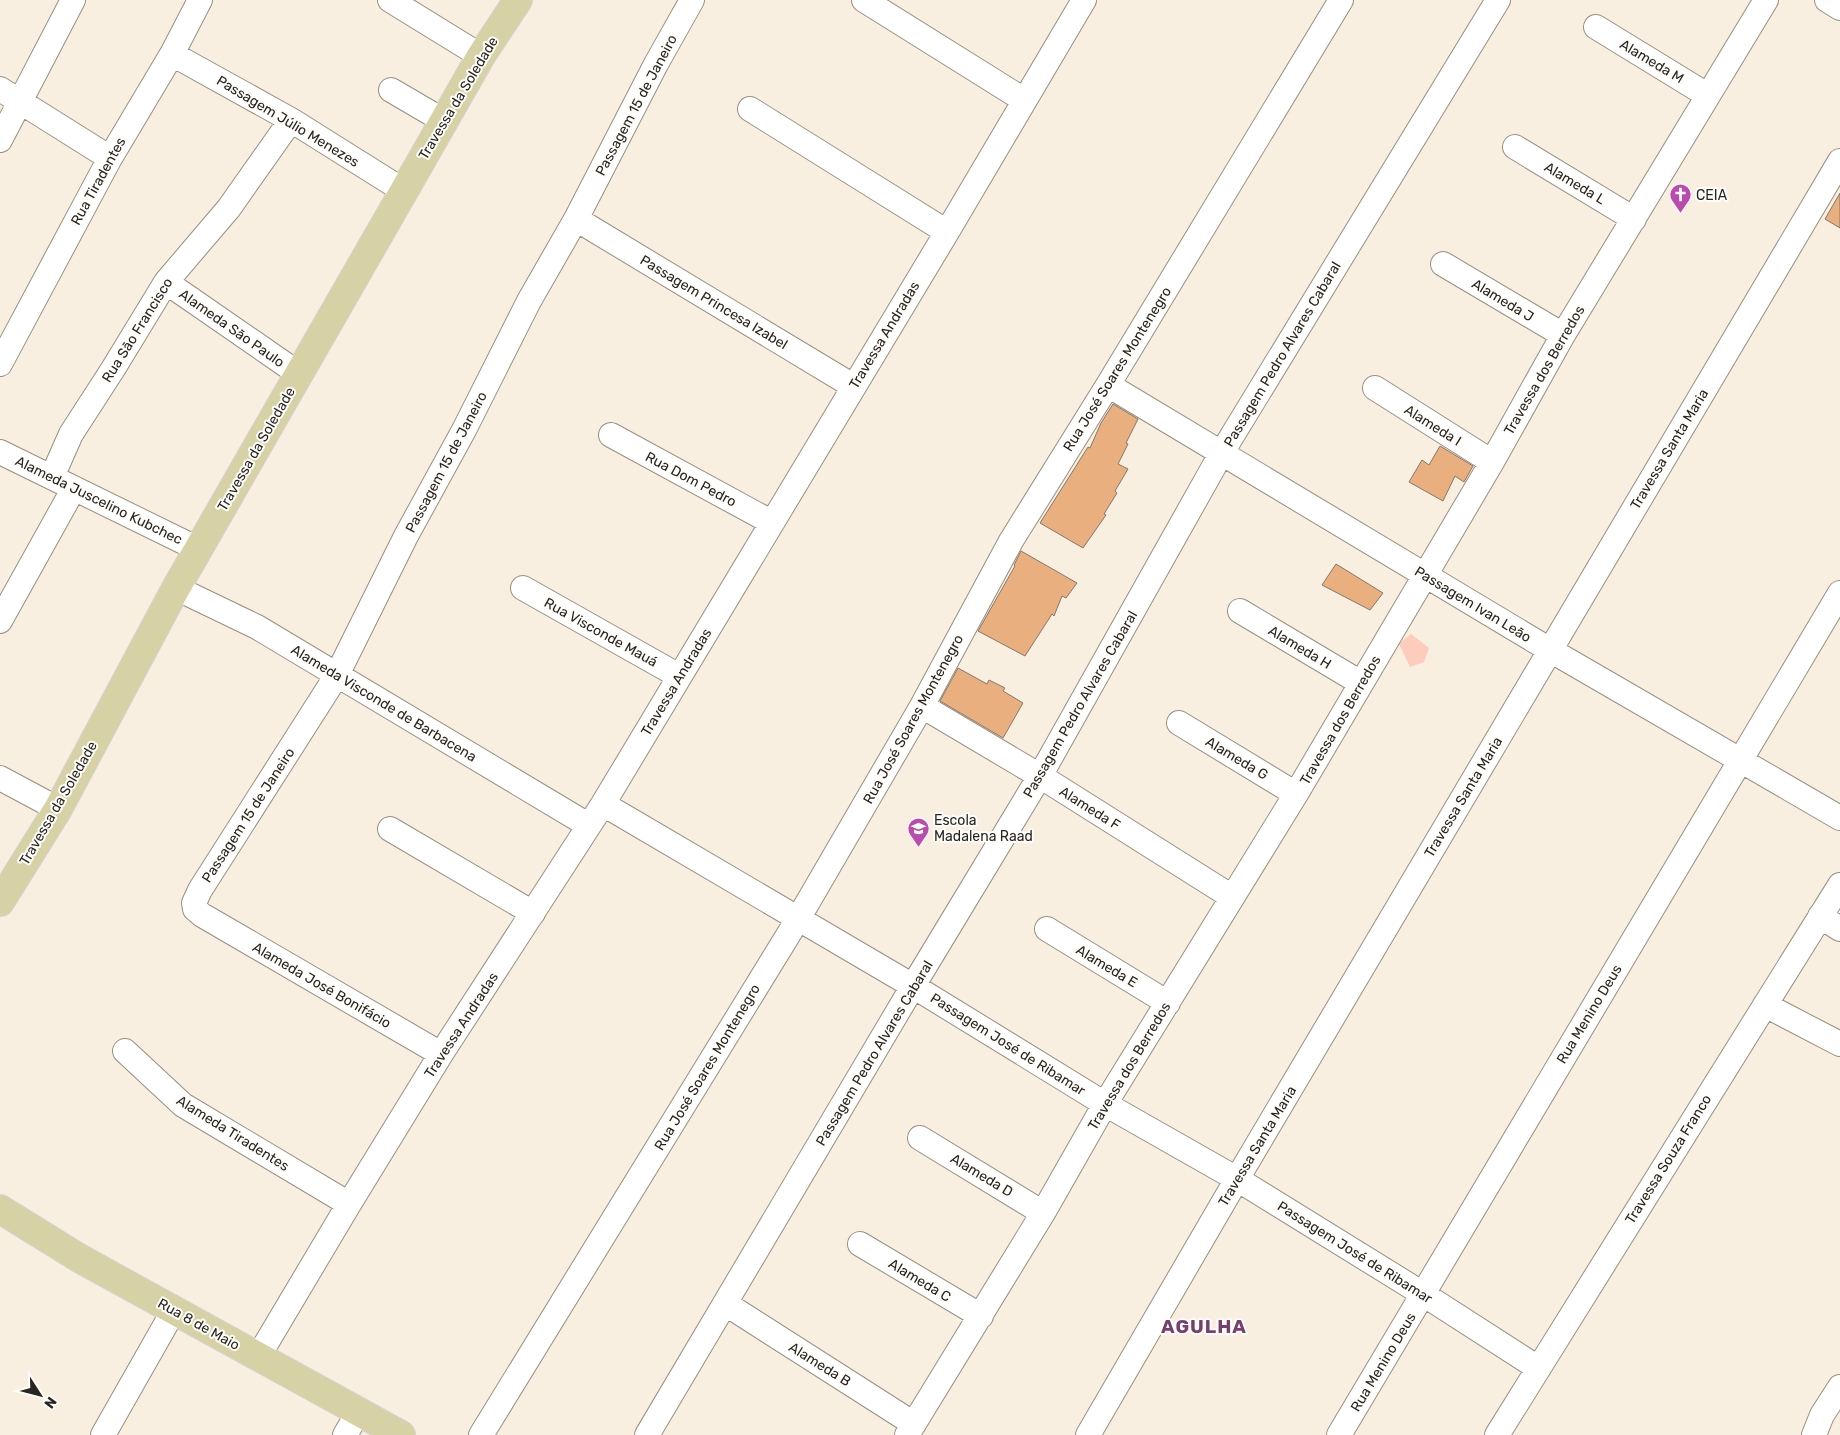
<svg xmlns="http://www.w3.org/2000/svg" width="1840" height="1435" font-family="Rubik,sans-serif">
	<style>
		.green { fill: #fdccbc }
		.building { fill: #eaaf7e; stroke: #84776d }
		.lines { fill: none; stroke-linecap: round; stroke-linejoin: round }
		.minor-casing { stroke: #978f81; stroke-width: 26 }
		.major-casing { stroke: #d4d3d2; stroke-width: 30 }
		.minor { stroke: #fff; stroke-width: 24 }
		.major { stroke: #d6d2a6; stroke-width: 28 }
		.labels { text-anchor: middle; stroke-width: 4; stroke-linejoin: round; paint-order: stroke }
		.street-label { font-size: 14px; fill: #282520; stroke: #fffdfa }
		.poi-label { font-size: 14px; fill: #282520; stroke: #fffdfa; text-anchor: start }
		.district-label { font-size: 19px; font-weight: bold; letter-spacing: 1px; fill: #763f6e; stroke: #fffdfa }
	</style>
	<rect width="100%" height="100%" fill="#f8efe0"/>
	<path class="green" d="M1411,634L1429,648L1424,662L1410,667L1399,644Z"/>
	<path class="building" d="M1840,193V228L1825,219Z
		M1113,404L1138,419L1126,443L1128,444L1118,464L1128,469L1115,491L1117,493L1104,514L1106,515L1083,548L1040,523L1088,447L1090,448L1101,423Z
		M1440,446L1473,466L1464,482L1455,476L1443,501L1409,482L1422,460L1429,465Z
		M1021,551L1077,583L1066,598L1062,596L1054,616L1052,614L1025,656L978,631L1015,566L1014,565Z
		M1336,564L1383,593L1370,610L1322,585Z
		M958,668L987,684L989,680L1005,688L1003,691L1023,703L1003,738L940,701Z"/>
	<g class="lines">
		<defs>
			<path id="minor" d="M390,0L481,56
				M864,0L1024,100
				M1827,0L1840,8
				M1596,27L1707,95
				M172,54L291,120L404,191
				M0,89L110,158
				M391,90L444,121
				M750,109L947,232
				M0,140L73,0
				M1515,147L1634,219
				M576,219L853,386
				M1443,264L1563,335
				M166,282L299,374
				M0,364L110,158L172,54L200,0
				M1108,385L1550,650L1840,818
				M1375,388L1492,462
				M611,435L771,522
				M0,452L198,549
				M52,477L71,434L113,369L166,282L229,208L291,120
				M176,588L257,627L588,825
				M523,588L679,676
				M1240,611L1361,683
				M0,621L74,488
				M922,706L1040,776L1232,897
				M1179,723L1296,794
				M0,778L58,809
				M603,804L913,986L1105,1104L1237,1179L1423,1294L1538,1368
				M390,829L533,913
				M1820,916L1840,929
				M1047,929L1168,1003
				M1765,1005L1840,1044
				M125,1051L183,1105L349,1204
				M441,1054L202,915L195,909L194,903L200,890L337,675L406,536L464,430L529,301L576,219L656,64L692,0
				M920,1138L1043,1213
				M860,1244L981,1316
				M726,1304L914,1424
				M258,1357L349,1204L441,1054L603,804L947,232L1084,0
				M103,1435L174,1310
				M345,1435L359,1411
				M481,1435L798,919L922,706L1011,541L1108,385L1341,0
				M647,1435L913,986L1040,776L1221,454L1498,0
				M907,1435L1043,1213L1105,1104L1296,794L1492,462L1563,335L1766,0
				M1088,1435L1237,1179L1840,161
				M1339,1435L1840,593
				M1497,1435L1840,885
				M1814,1435L1822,1415L1840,1387"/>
			<path id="major" d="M0,902L58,809L176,588L404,191L481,56L518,0
				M0,1209L79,1258L401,1435"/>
		</defs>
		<use href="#minor" class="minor-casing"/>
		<use href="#major" class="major-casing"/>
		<use href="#minor" class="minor"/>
		<use href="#major" class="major"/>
	</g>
	<defs>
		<symbol id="church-pin" viewBox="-11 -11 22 30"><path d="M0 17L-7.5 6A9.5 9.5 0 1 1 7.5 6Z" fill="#b94cac" stroke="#fffdfa"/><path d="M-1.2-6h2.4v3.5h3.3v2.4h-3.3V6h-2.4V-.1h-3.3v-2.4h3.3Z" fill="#fff"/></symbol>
		<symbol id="school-pin" viewBox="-11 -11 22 30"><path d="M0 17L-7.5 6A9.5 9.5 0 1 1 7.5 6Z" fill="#b94cac" stroke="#fffdfa"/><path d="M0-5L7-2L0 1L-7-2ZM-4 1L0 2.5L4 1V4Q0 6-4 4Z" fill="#fff"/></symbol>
	</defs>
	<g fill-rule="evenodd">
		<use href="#church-pin" x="1668" y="182" width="25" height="34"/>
		<use href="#school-pin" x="906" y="816" width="25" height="34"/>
	</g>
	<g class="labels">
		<g class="street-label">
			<text transform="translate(1652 61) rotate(31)" y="5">Alameda M</text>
			<text transform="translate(458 98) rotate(-59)" y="5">Travessa da Soledade</text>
			<text transform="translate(636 105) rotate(-62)" y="5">Passagem 15 de Janeiro</text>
			<text transform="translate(288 121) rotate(31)" y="5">Passagem Júlio Menezes</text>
			<text transform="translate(98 181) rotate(-61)" y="5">Rua Tiradentes</text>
			<text transform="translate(1575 183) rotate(31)" y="5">Alameda L</text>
			<text transform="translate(1503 300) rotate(31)" y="5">Alameda J</text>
			<text transform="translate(714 302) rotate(31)" y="5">Passagem Princesa Izabel</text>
			<text transform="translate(232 328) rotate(35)" y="5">Alameda São Paulo</text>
			<text transform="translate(137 330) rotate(-58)" y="5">Rua São Francisco</text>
			<text transform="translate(884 335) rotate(-59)" y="5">Travessa Andradas</text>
			<text transform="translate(1282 354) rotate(-59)" y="5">Passagem Pedro Alvares Cabaral</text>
			<text transform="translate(1117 369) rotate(-58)" y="5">Rua José Soares Montenegro</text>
			<text transform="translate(1544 370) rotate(-60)" y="5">Travessa dos Berredos</text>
			<text transform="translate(1433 425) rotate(32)" y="5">Alameda I</text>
			<text transform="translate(256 449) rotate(-60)" y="5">Travessa da Soledade</text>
			<text transform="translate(1669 449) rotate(-59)" y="5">Travessa Santa Maria</text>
			<text transform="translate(446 462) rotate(-62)" y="5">Passagem 15 de Janeiro</text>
			<text transform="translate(691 479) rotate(28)" y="5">Rua Dom Pedro</text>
			<text transform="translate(99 500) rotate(26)" y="5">Alameda Juscelino Kubchec</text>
			<text transform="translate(1473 604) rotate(31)" y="5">Passagem Ivan Leão</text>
			<text transform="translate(601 632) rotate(29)" y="5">Rua Visconde Mauá</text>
			<text transform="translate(1300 647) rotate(31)" y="5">Alameda H</text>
			<text transform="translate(676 682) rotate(-59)" y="5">Travessa Andradas</text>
			<text transform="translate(384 703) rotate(31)" y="5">Alameda Visconde de Barbacena</text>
			<text transform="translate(1080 704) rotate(-60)" y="5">Passagem Pedro Alvares Cabaral</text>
			<text transform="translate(913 719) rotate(-61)" y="5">Rua José Soares Montenegro</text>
			<text transform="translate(1340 720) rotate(-60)" y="5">Travessa dos Berredos</text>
			<text transform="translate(1237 758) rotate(31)" y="5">Alameda G</text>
			<text transform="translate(1463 797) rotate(-59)" y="5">Travessa Santa Maria</text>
			<text transform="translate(58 803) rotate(-60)" y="5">Travessa da Soledade</text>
			<text transform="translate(1090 808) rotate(32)" y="5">Alameda F</text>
			<text transform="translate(248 815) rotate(-57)" y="5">Passagem 15 de Janeiro</text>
			<text transform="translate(1107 966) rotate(31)" y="5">Alameda E</text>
			<text transform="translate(322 985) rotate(30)" y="5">Alameda José Bonifácio</text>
			<text transform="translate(1589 1014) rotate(-59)" y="5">Rua Menino Deus</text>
			<text transform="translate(461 1025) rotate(-57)" y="5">Travessa Andradas</text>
			<text transform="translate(1008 1044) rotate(32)" y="5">Passagem José de Ribamar</text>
			<text transform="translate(874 1053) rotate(-59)" y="5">Passagem Pedro Alvares Cabaral</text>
			<text transform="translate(1129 1066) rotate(-59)" y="5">Travessa dos Berredos</text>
			<text transform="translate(707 1067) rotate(-59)" y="5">Rua José Soares Montenegro</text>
			<text transform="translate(233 1133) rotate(32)" y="5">Alameda Tiradentes</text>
			<text transform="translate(1257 1146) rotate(-59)" y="5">Travessa Santa Maria</text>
			<text transform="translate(1668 1159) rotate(-58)" y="5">Travessa Souza Franco</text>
			<text transform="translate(982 1175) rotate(31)" y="5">Alameda D</text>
			<text transform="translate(1355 1252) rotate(32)" y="5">Passagem José de Ribamar</text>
			<text transform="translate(920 1280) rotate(31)" y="5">Alameda C</text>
			<text transform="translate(199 1324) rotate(29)" y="5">Rua 8 de Maio</text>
			<text transform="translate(1383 1362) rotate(-59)" y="5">Rua Menino Deus</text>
			<text transform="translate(820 1364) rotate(32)" y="5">Alameda B</text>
		</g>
		<g class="poi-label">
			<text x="1696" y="200">CEIA</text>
			<text x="934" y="825">Escola<tspan x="934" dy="16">Madalena Raad</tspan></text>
		</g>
		<g class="district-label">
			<text x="1204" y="1333">AGULHA</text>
		</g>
	</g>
	<g transform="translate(40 1395) rotate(126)" stroke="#fffdfa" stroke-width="4" paint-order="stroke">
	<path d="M0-4L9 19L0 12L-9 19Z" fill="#282520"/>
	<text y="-8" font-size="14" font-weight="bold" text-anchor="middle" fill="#282520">N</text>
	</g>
</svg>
